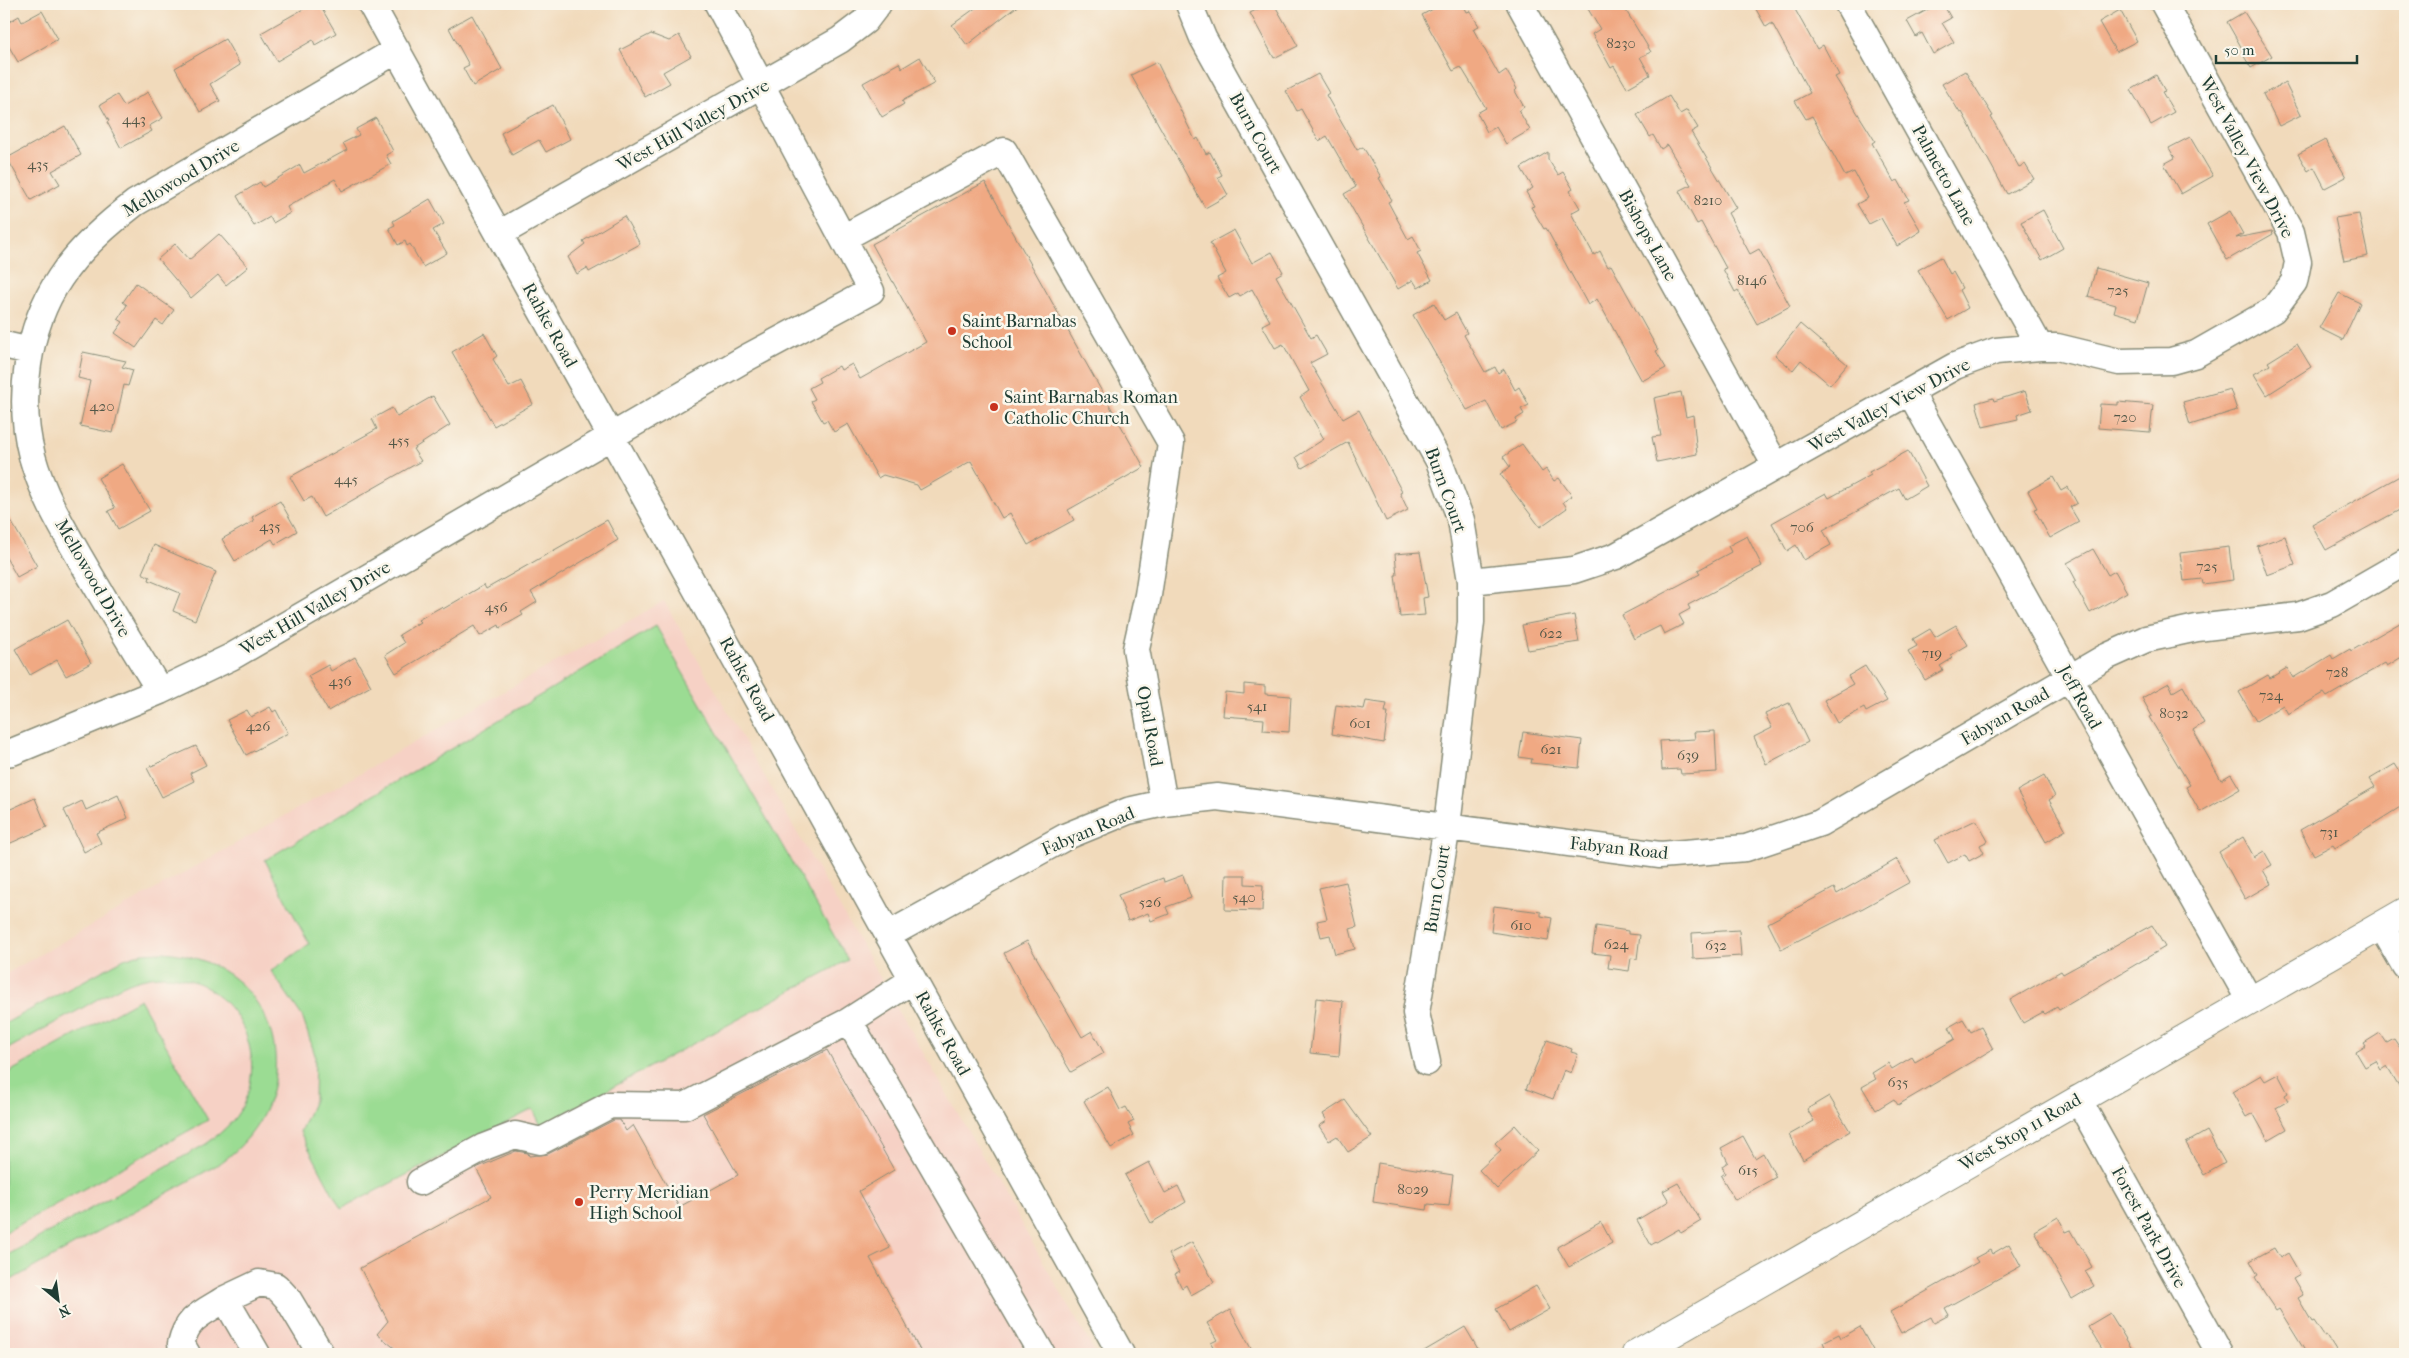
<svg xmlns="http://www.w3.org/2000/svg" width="2409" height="1358" font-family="'IM FELL French Canon',serif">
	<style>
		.built { fill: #f6d1c5 }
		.green { fill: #9bdc93; stroke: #5d8c64 }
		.building { fill: #f0a983 }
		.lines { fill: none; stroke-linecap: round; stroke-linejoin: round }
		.minor-casing { stroke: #888c78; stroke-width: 29 }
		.major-casing { stroke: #888c78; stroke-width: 30 }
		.minor { stroke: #fff; stroke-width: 26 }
		.major { stroke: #fff; stroke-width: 28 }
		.poi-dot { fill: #c8321e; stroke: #fbf7ec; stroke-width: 2 }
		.labels { text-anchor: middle; stroke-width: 5; stroke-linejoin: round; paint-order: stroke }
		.number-label { font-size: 15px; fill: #535848 }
		.street-label { font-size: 18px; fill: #1f3d34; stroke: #fbf7ec }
		.poi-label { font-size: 18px; fill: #1f3d34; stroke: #fbf7ec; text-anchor: start }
	</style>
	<rect width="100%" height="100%" fill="#fbf7ec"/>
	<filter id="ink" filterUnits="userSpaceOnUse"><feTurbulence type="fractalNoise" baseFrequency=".02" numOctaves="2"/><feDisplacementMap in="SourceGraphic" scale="10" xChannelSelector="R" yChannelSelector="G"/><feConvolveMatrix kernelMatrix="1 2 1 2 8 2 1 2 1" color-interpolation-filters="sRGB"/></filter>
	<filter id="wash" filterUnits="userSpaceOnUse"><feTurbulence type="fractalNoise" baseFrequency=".0096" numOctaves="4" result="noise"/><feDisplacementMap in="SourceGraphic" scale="20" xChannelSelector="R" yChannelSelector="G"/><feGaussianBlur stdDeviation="1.12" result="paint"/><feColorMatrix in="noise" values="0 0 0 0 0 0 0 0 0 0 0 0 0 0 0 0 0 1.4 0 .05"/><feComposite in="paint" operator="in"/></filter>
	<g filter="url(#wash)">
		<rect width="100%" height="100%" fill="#f1dabb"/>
		<path class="built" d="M664,601L1096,1354H4V975Z"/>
		<path class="green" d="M656,626L848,960L541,1126L533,1109L341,1209L300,1132L314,1100L315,1055L302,1016L271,971L309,944L265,860Z
			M163,952C282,961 316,1097 219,1164L4,1284V1257L206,1144C224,1131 240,1117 247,1095C266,1039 225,976 163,976C131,976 104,996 77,1011C52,1024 28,1038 4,1051V1024L124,959L143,953Z
			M140,999L208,1120L4,1233V1075Z"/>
		<g id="blocks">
			<path class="building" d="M312,4H319L336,33L315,45L313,40L277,61L261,33Z
				M981,4H1020L967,45L952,25Z
				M1268,4H1274L1298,46L1274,58L1250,13Z
				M1442,4H1463L1467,12L1470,11L1479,26L1473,29L1499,75L1506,70L1517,89L1515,91L1524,107L1519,111L1530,130L1506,144L1496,127L1487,132L1477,113L1486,108L1461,67L1453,71L1422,15Z
				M1585,4H1622L1651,52L1640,57L1650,75L1627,88L1614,66L1611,68L1592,34L1600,29Z
				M1753,4H1792L1817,49L1823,45L1839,75L1835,77L1875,141L1872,143L1894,182L1898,180L1909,200L1904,202L1921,231L1897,246L1881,218L1869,224L1857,204L1868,198L1854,172L1845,176L1812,116L1806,119L1795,101L1810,93L1772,23L1766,27Z
				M1938,4H1943L1951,18L1942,23L1954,42L1933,54L1922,33L1916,37L1907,21Z
				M2120,10L2137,41L2116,52L2099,22Z
				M42,11L58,39L18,62L4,38V25L19,16L22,22Z
				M2244,12L2272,56L2251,68L2242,53L2244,52L2227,22Z
				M472,15L502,69L473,86L463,68L469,65L449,28Z
				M651,34L669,41L679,35L691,56L663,72L670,83L645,97L620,50Z
				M225,39L240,65L210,84L220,101L200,112L175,68Z
				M920,57L935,83L902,101L904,104L882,117L863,83L899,63L902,68Z
				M1157,62L1195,140L1198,138L1206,154L1210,152L1222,175L1218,177L1228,195L1205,208L1131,75Z
				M1965,71L1993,116L1991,117L2019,167L2025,164L2034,179L2007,194L1962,112L1960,113L1942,84Z
				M1318,74L1329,93L1326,95L1357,150L1363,147L1381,177L1379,178L1392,200L1388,202L1408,239L1413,236L1421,251L1417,253L1432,280L1418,288L1413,280L1398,289L1344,194L1356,187L1327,136L1319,141L1301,109L1297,111L1286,91Z
				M2156,75L2165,91L2162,92L2174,112L2151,125L2131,90Z
				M2285,83L2301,115L2279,126L2263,94Z
				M148,92L163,118L149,126L152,131L121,148L107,122L109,121L100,105L117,95L124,106Z
				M1669,96L1680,114L1687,110L1698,128L1691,132L1736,208L1728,213L1750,254L1759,249L1790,306L1757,324L1738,290L1735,292L1723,269L1726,268L1701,222L1697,224L1679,191L1691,185L1667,145L1661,149L1653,135L1650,137L1637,115Z
				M553,105L570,139L546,152L539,140L512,155L501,133Z
				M376,118L393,151L386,155L391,164L342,191L335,179L287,207L290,213L273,223L270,217L254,226L237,196L260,182L263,187L300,165L304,173L347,150L343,143L359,135L356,129Z
				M65,126L81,155L52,171L60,184L31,200L7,158Z
				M2190,137L2213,176L2181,194L2164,164L2175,158L2169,148Z
				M2325,140L2346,177L2325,188L2314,167L2308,171L2298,154Z
				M1548,152V159L1558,175L1563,172L1573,189L1570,191L1580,208L1571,213L1594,255L1600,251L1608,267L1611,265L1658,350L1656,351L1666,368L1642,381L1597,299L1588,305L1546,228L1544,229L1531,207L1534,206L1526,192L1533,188L1521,168Z
				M985,182L1144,467L1068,510L1074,520L1028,545L1010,513L1002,518L971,461L920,490L917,485L883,475L878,478L848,424L834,432L827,420L823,422L811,401L815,399L809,388L820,382L818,378L839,366L841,370L852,364L860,379L926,342L872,244Z
				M430,199L444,224L433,230L447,253L423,267L410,244L407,246L405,241L398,245L389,228L395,225L393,221Z
				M2043,210L2063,248L2042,260L2021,222Z
				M2230,211L2243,234L2236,238L2272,231L2273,234L2227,260L2207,224Z
				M2359,214L2368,256L2344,261L2335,218Z
				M624,216L640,244L589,272L587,268L577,274L568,257L585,244L583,241Z
				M1234,230L1252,263L1272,252L1283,272L1276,276L1311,338L1316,335L1327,354L1310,363L1343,419L1359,410L1402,492L1400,493L1408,510L1386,521L1348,442L1302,468L1296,457L1324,439L1300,397L1309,391L1283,344L1275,348L1262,325L1270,321L1252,289L1240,296L1238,293L1229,298L1217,278L1226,273L1210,243Z
				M219,234L248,267L226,285L218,275L191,298L158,259L175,244L189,260Z
				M1941,257L1950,274L1953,272L1962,288L1959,290L1968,308L1948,320L1918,270Z
				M2096,268L2148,283L2138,319L2114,312L2116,305L2088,297Z
				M136,283L174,310L163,325L156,320L136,348L115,333L123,322L118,319L127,305L123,302Z
				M2339,293L2360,303L2343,340L2319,328Z
				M1434,303L1444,320L1456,313L1467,333L1464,335L1485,372L1495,367L1498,373L1504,369L1515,390L1519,387L1529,405L1521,409L1524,414L1516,419L1517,422L1501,430L1486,401L1467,410L1413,315Z
				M1800,324L1847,364L1830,385L1801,360L1793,370L1775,355Z
				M484,333L497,356L493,359L509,387L521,381L533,404L494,426L452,352Z
				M2297,344L2311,367L2267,395L2254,374L2270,365L2268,362Z
				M83,352L126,361L122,367L133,370L128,386L124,385L113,433L80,426L90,381L78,378Z
				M2230,389L2237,410L2190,425L2183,402Z
				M2025,391L2032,410L2017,415L2018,419L1983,427L1976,403L1993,398L1994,401Z
				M1681,392L1686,417L1693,415L1697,454L1657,462L1652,437L1661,436L1654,398Z
				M433,396L450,425L413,449L421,461L323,517L312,497L304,501L290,477L377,429L372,419L392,408L397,417Z
				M2118,402L2153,405L2150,432L2098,428L2100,404L2118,405Z
				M1522,444L1542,472L1546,469L1554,481L1559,478L1572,496L1563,502L1567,508L1540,527L1500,474L1510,467L1503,457Z
				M1908,451L1927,486L1905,499L1899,488L1841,520L1823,530L1831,545L1804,560L1796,545L1787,551L1772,523L1826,493L1829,498L1871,475L1869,472Z
				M122,464L150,511L118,529L108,511L115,508L98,478Z
				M2405,473V507L2326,550L2312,525Z
				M2053,477L2061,491L2068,487L2077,503L2070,507L2079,522L2050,538L2034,509L2037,508L2028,491Z
				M280,501L297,531L275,544L272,539L235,561L222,539L254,521L252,517Z
				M4,509L37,566L17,577L4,554Z
				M607,520L618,540L531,592L537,602L521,612L523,615L500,628L499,625L480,636L474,626L396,673L385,655L404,643L399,635L420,622L418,620L441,607L443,609L484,585L486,589Z
				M1747,536L1762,566L1688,605L1690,609L1679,615L1684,624L1664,634L1660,626L1634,639L1622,615L1700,574L1698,570L1731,552L1728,546Z
				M2285,536L2295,565L2267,575L2257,546Z
				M154,545L216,572L195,620L173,611L180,593L149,580L150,577L142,573Z
				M2229,547L2233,580L2203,584L2202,579L2184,581L2180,553Z
				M2093,549L2108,575L2115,571L2127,592L2090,613L2073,582L2076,580L2067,563Z
				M1420,552L1428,597L1423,598L1425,615L1400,617L1395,575H1397L1395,554Z
				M1574,615L1579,642L1528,650L1522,625Z
				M67,620L91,663L66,676L57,660L30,675L15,649Z
				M2405,620V655L2387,666L2385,663L2327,697L2324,693L2288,714L2283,705L2256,721L2239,692L2268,675L2270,678L2287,668L2293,678L2331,655L2333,659L2350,649L2351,651Z
				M1956,625L1968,645L1951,655L1953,658L1940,666L1943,670L1925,680L1908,651L1917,646L1913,639L1930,629L1935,637Z
				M355,657L371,686L328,711L308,676L328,665L331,671Z
				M1865,666L1887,701L1866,712L1864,708L1837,723L1824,700L1853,684L1848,676Z
				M2169,683L2173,692L2183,686L2204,723L2193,730L2221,780L2231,774L2240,789L2200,812L2186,787L2190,785L2149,717L2152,716L2142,698Z
				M1244,684L1265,686V694L1291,696L1289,732L1263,730L1264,719L1223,716L1225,692L1244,694Z
				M1366,701L1387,704L1385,712H1388L1384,743L1332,734L1336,705L1364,709Z
				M1789,703L1808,742L1766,764L1754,737L1772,728L1765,714Z
				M270,707L273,712L276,710L288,733L246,755L227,720L247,710L251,717Z
				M1715,731L1717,772L1681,774L1680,769L1662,770L1660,741L1695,739L1694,732Z
				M1523,732L1582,740L1579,768L1531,763L1532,759L1519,757Z
				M196,746L206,765L190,773L194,781L162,797L147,768Z
				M2395,764L2405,780V804L2335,848L2333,845L2314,855L2300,830L2375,787L2370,779Z
				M2044,776L2055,796L2049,800L2066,830L2046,842L2017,791Z
				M118,795L128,818L96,833L101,843L84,852L64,810L82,801L86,810Z
				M35,798L47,827L4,846V812Z
				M1976,820L1988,841L1980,845L1984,853L1969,861L1965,854L1948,863L1935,840Z
				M2243,837L2254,857L2264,851L2272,865L2263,870L2271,884L2245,899L2219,852Z
				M1897,859L1910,882L1863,908L1781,949L1768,923L1834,888L1837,894Z
				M1183,875L1191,898L1166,907L1169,914L1151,921L1148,913L1128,921L1118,895L1163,878L1164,882Z
				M1226,875H1245V884L1263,885L1262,911L1225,910Z
				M1346,882L1357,927L1350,929L1355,949L1335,954L1330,935L1321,937L1317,921L1327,919L1319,888Z
				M1494,906L1541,912V916L1552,918L1548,941L1491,932Z
				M2152,925L2165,947L2059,1010L2057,1007L2045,1014L2043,1012L2023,1023L2010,1000L2061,971L2063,974Z
				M1596,926L1628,931V934L1640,935L1637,959L1631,958L1629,971L1608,968L1610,955L1592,953Z
				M1739,930L1741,956L1693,959L1692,933Z
				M1027,941L1082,1037L1092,1031L1104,1053L1071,1072L1036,1013L1004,953Z
				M1316,998L1343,1001L1339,1056L1310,1053Z
				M1963,1019L1971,1032L1981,1027L1993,1049L1898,1105L1894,1099L1876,1110L1862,1087L1876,1079L1872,1073L1888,1063L1892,1069L1912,1057L1915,1062L1955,1039L1949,1027Z
				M2380,1033L2387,1043L2394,1039L2400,1048L2405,1044V1096L2387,1066L2381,1070L2376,1061L2365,1067L2356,1052L2366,1046L2364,1043Z
				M1547,1040L1572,1049L1571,1052L1578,1054L1571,1073L1564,1070L1553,1099L1526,1089Z
				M827,1050L894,1170L859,1191L890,1248L870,1258L922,1354H402L377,1334L388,1321L360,1268L491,1197L476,1168L516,1151L528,1153L529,1156L548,1154L614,1120H620L626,1131L633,1125L679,1207L738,1175L703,1114Z
				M2278,1074L2288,1093L2285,1095L2288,1101L2276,1108L2287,1129L2268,1140L2253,1113L2246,1117L2232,1092L2261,1075L2265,1081Z
				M1108,1087L1120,1110L1126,1107L1134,1121L1128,1124L1134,1135L1111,1148L1084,1101Z
				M1829,1096L1850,1131L1803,1160L1789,1135L1814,1121L1807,1109Z
				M1345,1100L1372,1137L1348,1152L1337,1136L1329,1141L1319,1126L1327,1121L1323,1114Z
				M1515,1125L1538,1151L1497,1189L1479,1170L1501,1150L1495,1143Z
				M2207,1131L2225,1163L2204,1175L2186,1143Z
				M1743,1136L1755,1158L1763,1153L1776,1177L1735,1200L1721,1176L1725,1173L1722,1166L1728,1162L1721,1148Z
				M1149,1162L1165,1193L1178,1186L1186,1202L1151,1223L1125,1175Z
				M1378,1163L1453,1175L1449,1206L1428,1204L1427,1210L1373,1202Z
				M1678,1183L1701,1221L1681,1233L1679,1229L1651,1245L1637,1220L1669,1201L1663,1191Z
				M2058,1217L2066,1232L2071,1230L2092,1267L2085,1271L2094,1286L2072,1299L2034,1231Z
				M1601,1222L1612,1243L1569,1267L1557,1247Z
				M1192,1242L1214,1282L1191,1295L1186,1285L1182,1288L1175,1274L1179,1272L1169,1254Z
				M2009,1244L2021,1266L1945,1308L1949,1315L1934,1323L1931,1317L1901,1333L1890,1312L1978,1262L1975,1258L1990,1250L1992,1254Z
				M2274,1248L2280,1258L2288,1253L2300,1274L2293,1278L2303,1295L2298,1298L2312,1322L2314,1321L2324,1336L2326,1335L2338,1354H2307L2279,1309L2276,1311L2264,1293L2255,1277L2258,1275L2250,1261Z
				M1536,1286L1550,1309L1509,1332L1496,1309Z
				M1230,1310L1254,1354H1217L1211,1343L1217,1340L1207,1323Z
				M2110,1313L2135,1354H2105L2088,1326Z
				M1465,1327L1481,1354H1419Z
				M1860,1327L1875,1354H1811L1825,1347L1823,1342L1839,1334L1841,1338Z"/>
		</g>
	</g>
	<g filter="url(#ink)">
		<use href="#blocks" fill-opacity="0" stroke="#888c78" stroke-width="1"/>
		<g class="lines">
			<defs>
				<path id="minor" d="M371,4L1121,1354
					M1189,4L1203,38L1439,461L1461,520L1471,581V622L1447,826L1416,1013L1427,1062
					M1520,4L1776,466
					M1848,4L2040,347
					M499,234L840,40L865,21L878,4
					M843,238L1004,151L1171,443L1148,595L1136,649L1164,803
					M4,345L30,351
					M1910,392L2250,1001
					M1471,581L1574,570L1616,556L1955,366L1996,351L2040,347H2057L2119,362L2171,361L2196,354L2273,310L2294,282L2298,262L2291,232L2164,4
					M160,691C133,647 106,603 80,558C61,525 42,493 32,456C17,399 27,327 60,278C78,250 109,223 135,203L397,50
					M4,753L12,752L160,691L231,657L748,357L871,291L718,4
					M2382,926L2405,966
					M888,935L1067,836L1128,811L1164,803L1217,797L1660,855L1746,848L1820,823L2106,657L2146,639L2197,628L2298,616L2332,604L2405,562
					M913,980L849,1021L1042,1354
					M2078,1099L2220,1354
					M420,1182L484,1147L515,1135L541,1141L610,1105L685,1106L849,1021
					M187,1354L181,1344C187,1317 203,1313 225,1299
					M257,1354L225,1299L259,1283L276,1286L288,1299L321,1354"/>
				<path id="major" d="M1636,1354L2405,912"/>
			</defs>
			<use href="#minor" class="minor-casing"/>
			<use href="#major" class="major-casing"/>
			<use href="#minor" class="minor"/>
			<use href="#major" class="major"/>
		</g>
	</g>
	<g class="poi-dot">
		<circle cx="952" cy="331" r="5"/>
		<circle cx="994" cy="407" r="5"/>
		<circle cx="579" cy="1202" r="5"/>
	</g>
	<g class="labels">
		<g class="number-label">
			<text x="1621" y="48">8230</text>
			<text x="134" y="124">443</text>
			<text x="38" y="169">435</text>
			<text x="1708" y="205">8210</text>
			<text x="1752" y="285">8146</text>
			<text x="2118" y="295">725</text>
			<text x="102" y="411">420</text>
			<text x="2125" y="422">720</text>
			<text x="399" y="445">455</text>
			<text x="346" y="484">445</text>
			<text x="270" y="531">435</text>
			<text x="1802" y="532">706</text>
			<text x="2207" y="571">725</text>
			<text x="496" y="612">456</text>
			<text x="1551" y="638">622</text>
			<text x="1932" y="658">719</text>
			<text x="2337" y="677">728</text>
			<text x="340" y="686">436</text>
			<text x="2271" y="700">724</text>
			<text x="1257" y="711">541</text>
			<text x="2174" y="718">8032</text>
			<text x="1360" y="728">601</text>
			<text x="258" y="731">426</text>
			<text x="1551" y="754">621</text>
			<text x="1688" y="760">639</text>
			<text x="2329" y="837">731</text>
			<text x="1244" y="902">540</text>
			<text x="1150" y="907">526</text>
			<text x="1521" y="930">610</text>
			<text x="1616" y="949">624</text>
			<text x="1716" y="950">632</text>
			<text x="1898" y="1087">635</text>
			<text x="1748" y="1175">615</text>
			<text x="1413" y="1194">8029</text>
		</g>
		<g class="street-label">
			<text transform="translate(693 125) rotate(-29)" y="6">West Hill Valley Drive</text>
			<text transform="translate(1256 133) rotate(61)" y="6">Burn Court</text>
			<text transform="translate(2247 157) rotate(62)" y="6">West Valley View Drive</text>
			<text transform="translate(1944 175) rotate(61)" y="6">Palmetto Lane</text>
			<text transform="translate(181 178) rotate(-31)" y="6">Mellowood Drive</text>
			<text transform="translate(1648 235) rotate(61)" y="6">Bishops Lane</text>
			<text transform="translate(550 325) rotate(61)" y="6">Rahke Road</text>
			<text transform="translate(1889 405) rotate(-28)" y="6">West Valley View Drive</text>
			<text transform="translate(1446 490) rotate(70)" y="6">Burn Court</text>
			<text transform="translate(93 578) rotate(60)" y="6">Mellowood Drive</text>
			<text transform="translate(315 608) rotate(-30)" y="6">West Hill Valley Drive</text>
			<text transform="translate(747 679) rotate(61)" y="6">Rahke Road</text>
			<text transform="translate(2080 697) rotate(61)" y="6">Jeff Road</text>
			<text transform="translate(2005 716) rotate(-30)" y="6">Fabyan Road</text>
			<text transform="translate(1150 726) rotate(80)" y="6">Opal Road</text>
			<text transform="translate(1088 831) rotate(-23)" y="6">Fabyan Road</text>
			<text transform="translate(1619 848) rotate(6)" y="6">Fabyan Road</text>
			<text transform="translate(1437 889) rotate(-81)" y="6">Burn Court</text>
			<text transform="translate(943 1033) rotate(61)" y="6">Rahke Road</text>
			<text transform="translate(2020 1132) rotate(-30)" y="6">West Stop 11 Road</text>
			<text transform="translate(2149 1227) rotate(61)" y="6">Forest Park Drive</text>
		</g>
		<g class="poi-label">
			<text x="962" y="327">Saint Barnabas<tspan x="962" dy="21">School</tspan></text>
			<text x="1004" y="403">Saint Barnabas Roman<tspan x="1004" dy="21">Catholic Church</tspan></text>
			<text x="589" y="1198">Perry Meridian<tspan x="589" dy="21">High School</tspan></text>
		</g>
	</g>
	<rect width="2409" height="1358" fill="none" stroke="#fbf7ec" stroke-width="20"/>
	<g transform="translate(58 1300) rotate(151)" stroke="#fbf7ec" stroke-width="4" paint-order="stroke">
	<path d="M0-4L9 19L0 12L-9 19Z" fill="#1f3d34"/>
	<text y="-8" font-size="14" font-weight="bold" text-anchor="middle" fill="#1f3d34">N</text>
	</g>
	<path d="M2216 55v8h141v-8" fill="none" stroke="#1f3d34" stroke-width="2.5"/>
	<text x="2224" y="55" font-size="15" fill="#1f3d34" stroke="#fbf7ec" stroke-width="4" paint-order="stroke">50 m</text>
</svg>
